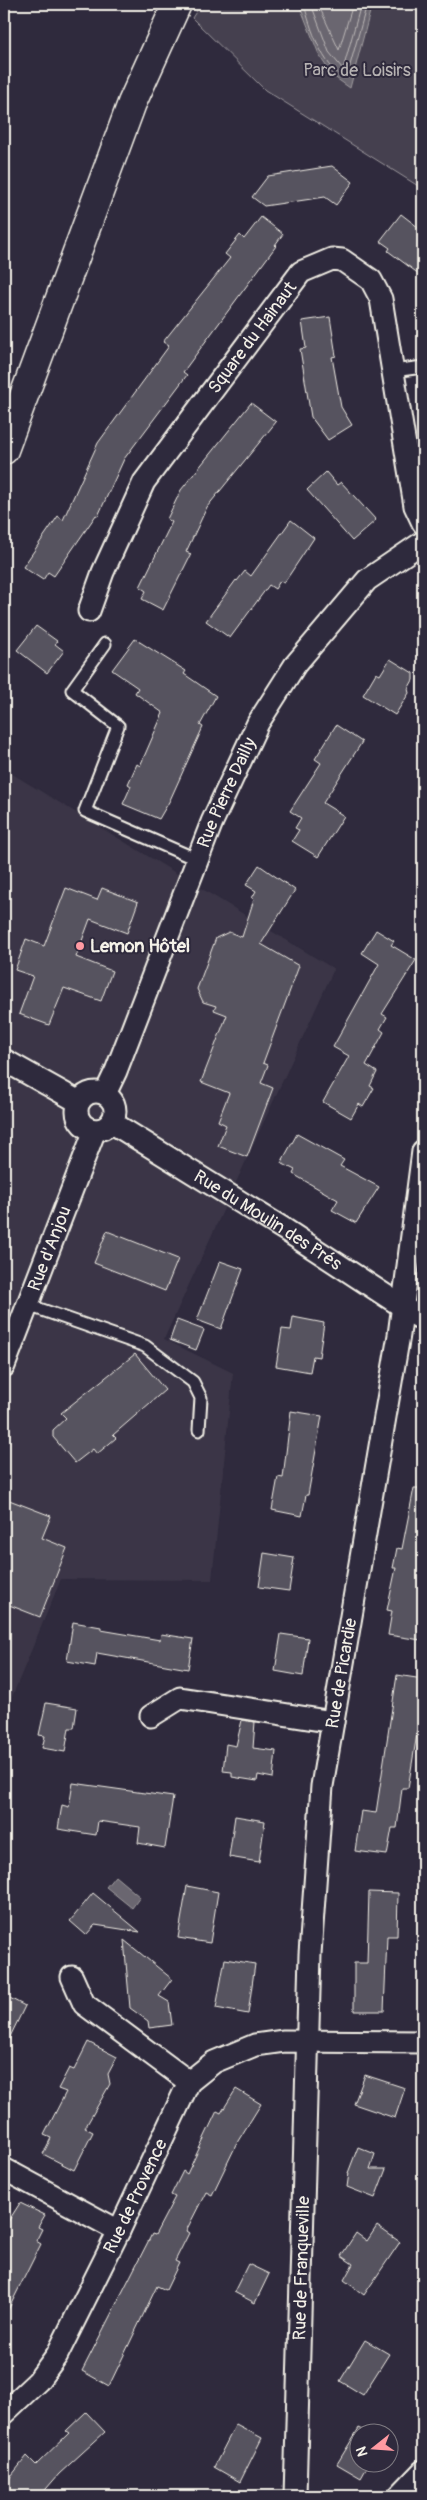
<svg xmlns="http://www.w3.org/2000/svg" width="427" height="2500" font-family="Pangolin,sans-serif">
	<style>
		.built { fill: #3b3647 }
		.green { fill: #454050; stroke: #9c989c }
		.water { fill: #6a6670; stroke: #a19ea0 }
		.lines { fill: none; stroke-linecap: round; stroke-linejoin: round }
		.shore { stroke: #bdb9b8; stroke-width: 1 }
		.building { fill: #56525f; stroke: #f4f1e8 }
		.service-casing { stroke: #f4f1e8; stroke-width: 15 }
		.minor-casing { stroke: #f4f1e8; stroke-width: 25 }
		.secondary-casing { stroke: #f4f1e8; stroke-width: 31 }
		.service { stroke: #2f2a3d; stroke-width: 11 }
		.minor { stroke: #2f2a3d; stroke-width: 21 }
		.secondary { stroke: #2f2a3d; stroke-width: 28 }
		.poi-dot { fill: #ff9aa2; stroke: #2f2a3d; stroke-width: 2 }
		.labels { text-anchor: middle; stroke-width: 4; stroke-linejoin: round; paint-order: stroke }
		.park-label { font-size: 18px; fill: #b7b3b3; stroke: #2f2a3d }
		.street-label { font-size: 18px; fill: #f4f1e8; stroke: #2f2a3d }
		.poi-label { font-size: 18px; font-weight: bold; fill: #f4f1e8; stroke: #2f2a3d; text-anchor: start }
	</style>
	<rect width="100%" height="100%" fill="#2f2a3d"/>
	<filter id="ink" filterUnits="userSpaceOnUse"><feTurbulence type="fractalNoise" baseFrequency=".02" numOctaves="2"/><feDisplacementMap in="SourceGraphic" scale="10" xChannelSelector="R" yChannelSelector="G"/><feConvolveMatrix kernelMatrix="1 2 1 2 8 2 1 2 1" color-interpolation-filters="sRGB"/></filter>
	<g filter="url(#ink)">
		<path class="built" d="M4,769L334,969L164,1339L233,1373L212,1580L61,1579L4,1716Z"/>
		<path class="green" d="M201,4H423V189L265,90L192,18Z"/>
		<path class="water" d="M299,4H372L350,88L333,76L320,57Z
			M115,1876L140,1897L132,1908L106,1887Z"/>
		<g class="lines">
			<path class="shore" d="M304,4C310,27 322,66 345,78L347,76L367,4
				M311,4L329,52L342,68L344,66L361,4
				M318,4L339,50L353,4"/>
		</g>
		<path class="building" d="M332,166L353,182L336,205L325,197L264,206L252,197L268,176Z
			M401,214L423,231V277L388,251L390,248L380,241Z
			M261,217L283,234L275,245L276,246L183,372L187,375L124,459L98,516L96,515L54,576L48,572L43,580L23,567L58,516L63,520L98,443L169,346L163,342L230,258L225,254L240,235L244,239Z
			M330,317L336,356L332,357L341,407L352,425L328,440L311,417L300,349L306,348L302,321Z
			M251,403L276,422L207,507L186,552L191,554L163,610L142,599L146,591L140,587L172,522L167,519L181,490Z
			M326,472L337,485L341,482L376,520L352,541L307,490Z
			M291,520L314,538L284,583L280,581L275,589L269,585L230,638L206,621L236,580L237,581L245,571L251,576Z
			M36,626L57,641L55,644L64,651L47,673L17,650Z
			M135,639L186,671L184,674L216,696L200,725L203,727L170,800L159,819L123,804L131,786L128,784L137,764L140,766L163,713L135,693L138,688L112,670Z
			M390,659L413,673V680L408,689L409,693L395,715L363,695L376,673L380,675Z
			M336,725L362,742L323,803L344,816L318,857L292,841L299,830L295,828L301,818L290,811L321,763L315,759Z
			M259,865L295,890L261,944L299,966L263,1063L268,1065L261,1083L273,1088L247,1157L218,1146L226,1125L218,1121L229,1093L201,1082L227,1015L214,1010L216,1006L203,1002L197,989L216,938L229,932L242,937L254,899L252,898L256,891L246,885Z
			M66,888L97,900L102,888L138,902L127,933L90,919L76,957L112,971L101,1001L64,988L49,1025L19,1014L33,976L15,970L26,939L44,946Z
			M376,930L394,941L391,945L416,960L382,1014L387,1017L380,1029L384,1032L366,1065L377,1072L370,1086L374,1088L363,1107L359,1104L351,1118L323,1102L349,1056L333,1047L379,964L362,953Z
			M297,1134L344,1160L340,1166L379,1187L356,1223L332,1210L338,1200L293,1174L295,1170L281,1163Z
			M107,1231L178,1259L165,1291L94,1263Z
			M220,1261L243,1269L221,1329L197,1320Z
			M293,1317L324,1323L319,1357L313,1356L310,1372L276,1366L282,1329L291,1330Z
			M177,1320L204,1330L196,1350L170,1340Z
			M135,1354L165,1390L113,1435L116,1438L97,1454L93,1449L75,1463L53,1437V1430L66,1418L61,1413Z
			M291,1411L322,1416L308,1495H306L302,1516L272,1510L278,1477L283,1478Z
			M414,1488H423V1619L421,1640L388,1635L392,1611L387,1610L396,1568H393L397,1548L402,1549Z
			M4,1498L51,1516L42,1538L67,1548L40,1617L4,1603Z
			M264,1553L294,1558L289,1591L259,1587Z
			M73,1622L101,1627V1630L160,1640L161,1634L193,1639L188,1669L97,1653L95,1666L67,1661Z
			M281,1634L308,1638L303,1676L275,1671Z
			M397,1675L423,1679L420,1703L422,1704L408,1788H402L397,1828H392L387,1855L355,1851L361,1811L376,1813Z
			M46,1703L77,1708L74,1728H69L65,1752L42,1748L45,1736L39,1735Z
			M242,1720L255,1722L253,1748L276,1751L273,1778L258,1775L257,1781L232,1777V1772L223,1771L226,1744L236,1746Z
			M73,1783L173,1797L165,1848L138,1843L140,1827L98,1821L96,1835L58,1829L62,1805L69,1807Z
			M235,1816L265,1821L259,1862L229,1857Z
			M187,1886L218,1892L210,1943L178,1938Z
			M369,1892L398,1893L397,1936H387L384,2011H354V1963H367Z
			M93,1893L140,1932L95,1925L86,1935L70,1921Z
			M124,1940L172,1979L159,1996L169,2002L172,2025L149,2028L148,2021L130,2008Z
			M225,1959L255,1964L248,2014L216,2008Z
			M4,1995L25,2006L4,2049Z
			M88,2042L117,2057L108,2074L110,2084L85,2128L93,2132L74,2170L43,2154L51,2138L44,2135L66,2092L58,2089L69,2068L74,2070Z
			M365,2075L405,2088L395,2118L354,2104Z
			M236,2089L261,2104L238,2141L212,2195L206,2192L186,2231L189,2233L175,2261L179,2263L166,2290L157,2286L109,2386L82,2371L152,2234L155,2235L175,2197L171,2195L183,2171L187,2174L217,2111L221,2113Z
			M358,2147L375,2154L370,2169H386L375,2198L347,2187L349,2173H348Z
			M20,2203L45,2215L38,2227L42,2229L36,2241L41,2244L4,2318V2228Z
			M377,2226L400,2242L364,2295L344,2280L353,2264L341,2256L356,2233L367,2241Z
			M248,2264L269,2274L255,2303L234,2292Z
			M365,2340L389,2354L363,2395L340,2381Z
			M86,2412L105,2432L59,2474L40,2496H4V2485L27,2456L36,2465L69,2433L66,2431Z
			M236,2424L262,2438L240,2482L214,2467Z
			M359,2428L367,2432H360V2462H370L361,2478L337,2464Z"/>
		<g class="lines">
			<defs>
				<path id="service" d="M393,371L423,367
					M105,644L72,690L118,726L85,811L198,860
					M28,1305L145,1346L193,1382L201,1398L199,1430"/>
				<g id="minor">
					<path id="s1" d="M89,611L103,572L144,482L301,272L332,259L342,260L371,280L381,299L415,506L423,523"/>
					<path d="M4,1060L79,1102"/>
					<circle cx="96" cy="1111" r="19"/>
					<path id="s2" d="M105,1094L116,1071L212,822L258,723L295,665L367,580L423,542"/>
					<path id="s3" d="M111,1122L284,1229L423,1320"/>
					<path id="s4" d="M4,1366L95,1130"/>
					<path d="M151,1716L180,1698L333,1722"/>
					<path d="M72,1977L84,2004L189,2082"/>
					<path d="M4,2169L119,2231"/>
					<path id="s5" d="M4,2413L38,2381L57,2355L119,2231L189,2082L214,2062L255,2045L284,2041L423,2042"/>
					<path id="s6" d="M295,2496L310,1954L322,1786L399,1335L423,1151"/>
					<path d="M399,2496L423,2471"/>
				</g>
				<path id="secondary" d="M4,450L132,103L177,4"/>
			</defs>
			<use href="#service" class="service-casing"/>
			<use href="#minor" class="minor-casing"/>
			<use href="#secondary" class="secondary-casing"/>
			<use href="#service" class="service"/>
			<use href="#minor" class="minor"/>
			<use href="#secondary" class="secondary"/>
		</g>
	</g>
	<circle class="poi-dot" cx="80" cy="946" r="5"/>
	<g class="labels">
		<g class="park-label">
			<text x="357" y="76">Parc de Loisirs</text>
		</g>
		<g class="street-label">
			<text dy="6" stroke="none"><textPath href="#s1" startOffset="321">Square du Hainaut</textPath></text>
			<text dy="6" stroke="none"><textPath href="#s2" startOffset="325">Rue Pierre Dailly</textPath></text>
			<text dy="6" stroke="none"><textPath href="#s3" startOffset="185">Rue du Moulin des Prés</textPath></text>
			<text dy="6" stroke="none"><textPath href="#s4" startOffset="126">Rue d'Anjou</textPath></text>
			<text dy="6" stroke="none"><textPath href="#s6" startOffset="825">Rue de Picardie</textPath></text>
			<text dy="6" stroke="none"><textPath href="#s5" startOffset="256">Rue de Provence</textPath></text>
			<text dy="6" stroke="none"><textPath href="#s6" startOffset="228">Rue de Franqueville</textPath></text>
		</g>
		<g class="poi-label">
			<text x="90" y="952">Lemon Hôtel</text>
		</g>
	</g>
	<rect width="427" height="2500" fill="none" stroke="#2f2a3d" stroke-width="20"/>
	<rect x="10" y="10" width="407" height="2480" fill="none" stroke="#f4f1e8" stroke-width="2" filter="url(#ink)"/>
	<g transform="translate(374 2448) rotate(253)"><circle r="24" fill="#2f2a3d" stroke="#7e7a81"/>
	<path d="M0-4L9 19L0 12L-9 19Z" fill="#ff9aa2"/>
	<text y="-8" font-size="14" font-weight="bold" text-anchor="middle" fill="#f4f1e8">N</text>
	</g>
</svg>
